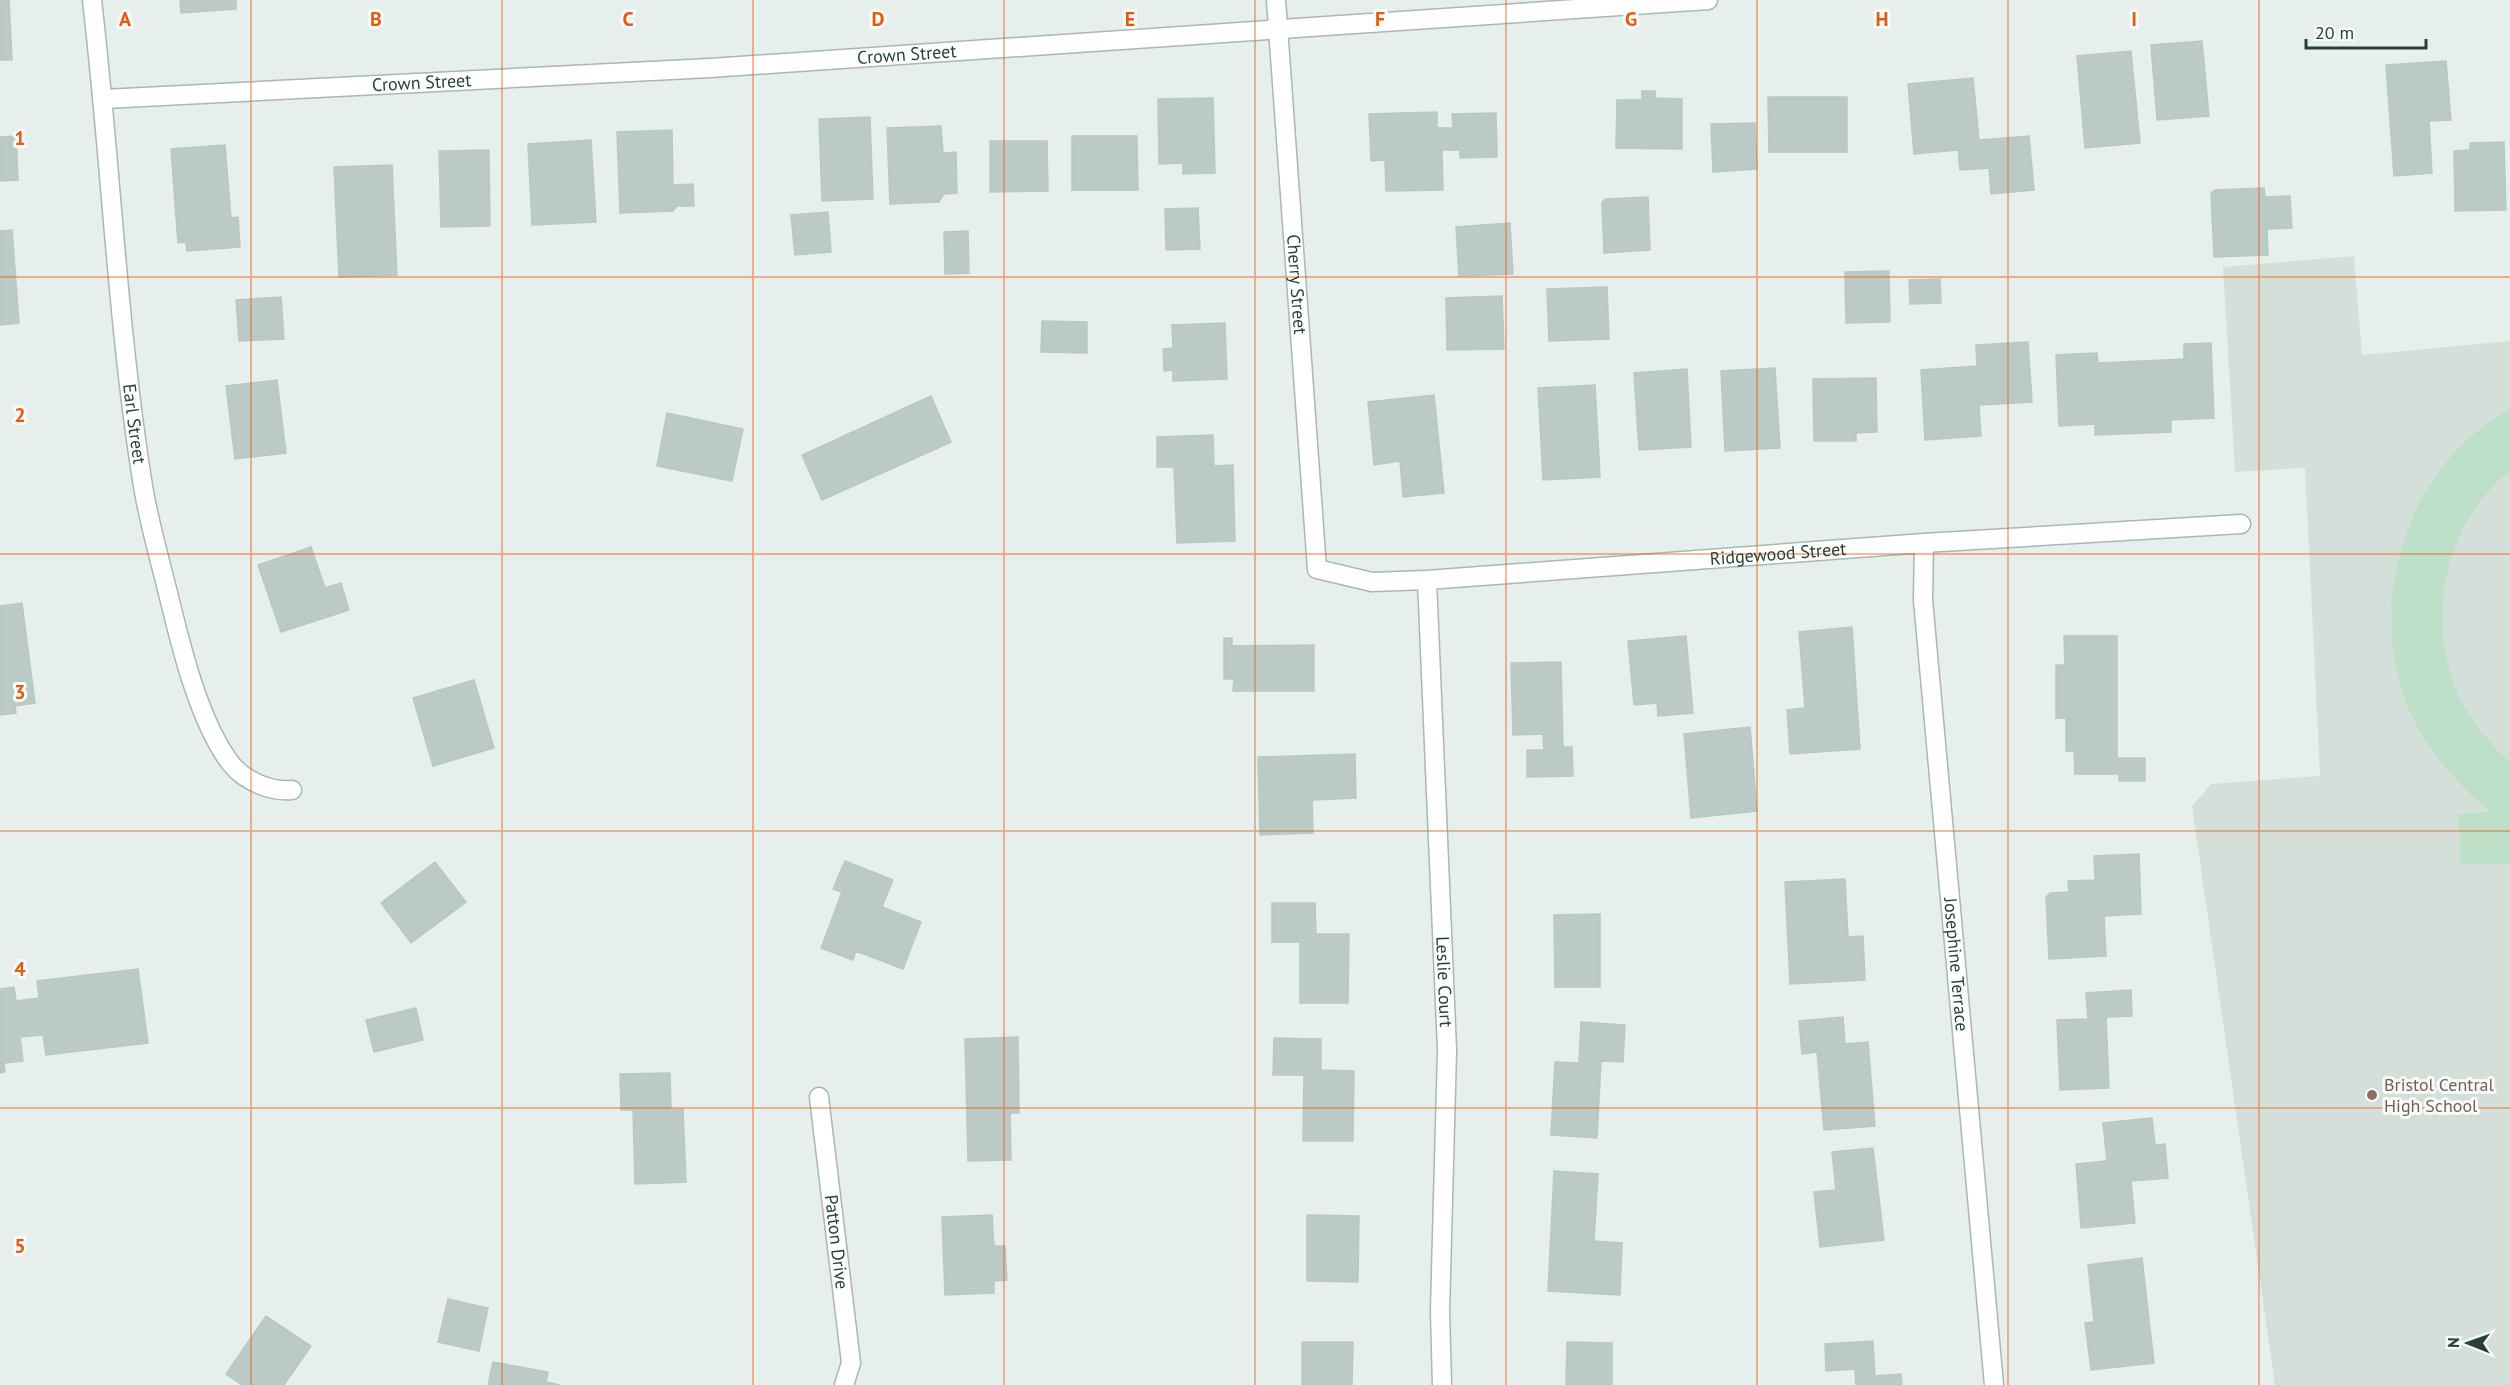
<svg xmlns="http://www.w3.org/2000/svg" width="2510" height="1385" font-family="'PT Sans',sans-serif">
	<style>
		.built { fill: #d4dfda }
		.green { fill: #bfe0c8 }
		.building { fill: #bbcac4; stroke: #b8c9c2; stroke-width: 1.5 }
		.lines { fill: none; stroke-linecap: round; stroke-linejoin: round }
		.street-casing { stroke: #a8b8b2; stroke-width: 21 }
		.street { stroke: #fff; stroke-width: 18 }
		.grid { fill: none; stroke: #e8590c; stroke-width: 1.5; stroke-opacity: 0.55 }
		.education-dot { fill: #8d6e63; stroke: #f7fbf9; stroke-width: 2 }
		.labels { text-anchor: middle; stroke-width: 6; stroke-linejoin: round; paint-order: stroke }
		.street-label { font-size: 18px; fill: #24423a; stroke: #f7fbf9 }
		.education-label { font-size: 18px; fill: #785e54; stroke: #f7fbf9; text-anchor: start }
		.grid-label { font-size: 20px; text-anchor: middle; font-weight: bold; fill: #e8590c; stroke: #f7fbf9; stroke-width: 6; stroke-linejoin: round; paint-order: stroke }
	</style>
	<rect width="100%" height="100%" fill="#e6efeb"/>
	<path class="built" d="M2354,256L2362,355L2510,341V1385H2275L2192,806L2211,784L2320,776L2305,468L2235,472L2223,267Z"/>
	<path class="green" d="M2510,409V471C2446,521 2426,615 2456,689C2467,717 2487,741 2510,762V863L2461,865L2458,814L2490,812C2458,784 2429,754 2411,714C2363,607 2405,466 2510,409Z"/>
	<path class="building" d="M0,0H9L12,60H0Z
		M180,0H236V9L181,13Z
		M2202,41L2209,116L2157,120L2151,45Z
		M2131,51L2140,143L2085,148L2077,56Z
		M2446,61L2451,120L2429,121L2432,173L2394,176L2386,65Z
		M1973,78L1979,140L2029,136L2034,190L1991,194L1989,168L1960,170L1958,150L1914,154L1908,84Z
		M1642,91H1655V98L1682,99V149L1616,148L1617,100H1642Z
		M1768,97H1847V152H1769Z
		M1213,98L1215,173L1183,174V163L1159,164L1158,99Z
		M1437,112V128H1453L1452,114L1496,113L1497,157L1460,158V150H1442L1443,190L1386,191L1385,160L1371,161L1369,114Z
		M870,117L873,199L822,201L819,119Z
		M1755,123L1757,169L1713,172L1711,124Z
		M941,126L943,153L956,152L957,193L944,194L939,202L890,204L887,128Z
		M672,130L673,185L693,184L694,206H677L673,211L620,213L617,132Z
		M16,136L18,180L0,181V137Z
		M1072,136H1137L1138,190H1072Z
		M591,140L596,222L532,225L528,144Z
		M990,141H1047L1048,191L990,192Z
		M2504,142L2506,210L2455,211L2454,151L2470,150V143Z
		M225,145L231,218L238,217L240,247L187,251L186,242L178,243L171,149Z
		M489,150L490,226L441,227L439,151Z
		M392,165L397,275L339,277L334,167Z
		M2264,188L2265,197L2290,196L2292,228L2267,229L2268,255L2214,257L2211,193L2215,190Z
		M1648,197L1650,250L1604,253L1602,202L1606,199Z
		M1198,208L1200,249L1166,250L1165,209Z
		M828,212L831,252L795,255L791,215Z
		M1510,223L1513,274L1459,276L1456,227Z
		M12,230L19,323L0,325V231Z
		M968,231L969,273L945,274L944,232Z
		M1889,271L1890,322L1846,323L1845,272Z
		M1940,279L1941,303L1910,304L1909,280Z
		M1607,287L1609,339L1549,341L1547,289Z
		M1502,296L1504,349L1447,350L1446,298Z
		M281,297L284,339L239,341L236,300Z
		M1042,321L1087,322V353L1041,352Z
		M1225,323L1227,379L1173,381V370L1164,371L1163,349L1173,348L1172,325Z
		M2028,342L2032,402L1979,405L1981,436L1925,440L1921,370L1977,366L1976,345Z
		M2211,343L2214,418L2171,420V432L2095,435V424L2059,426L2056,355L2097,353L2098,363L2184,359V344Z
		M1775,368L1780,448L1725,451L1721,371Z
		M1687,369L1691,447L1639,450L1634,373Z
		M1876,378L1877,432L1856,433V441H1814L1813,379Z
		M277,380L286,453L235,459L226,386Z
		M1595,385L1600,477L1543,480L1538,388Z
		M1434,395L1444,493L1403,497L1400,461L1374,465L1368,402Z
		M931,396L951,442L822,500L802,455Z
		M667,413L743,429L732,481L657,466Z
		M1213,435L1214,466L1233,465L1235,541L1177,543L1174,467H1157V437Z
		M311,547L325,588L341,583L349,610L281,632L258,565Z
		M22,603L35,703L15,706L16,713L0,715V606Z
		M1852,627L1860,749L1790,754L1787,710L1805,708L1799,632Z
		M1686,636L1693,713L1658,716L1657,703L1634,705L1628,641Z
		M2064,636H2117V758H2145V781H2119V774H2075L2074,751H2066V718H2056V665H2065Z
		M1224,638H1232V646L1314,645V691H1233L1234,679H1224Z
		M1561,662L1563,747H1572L1573,776L1527,777V750H1544L1543,734L1513,735L1511,663Z
		M474,680L494,748L433,766L413,698Z
		M1750,727L1757,811L1691,818L1684,734Z
		M1355,754L1356,798L1312,800L1313,833L1260,835L1258,757Z
		M2139,854L2141,914L2104,916L2106,956L2049,959L2046,897L2050,893L2069,892L2068,881L2095,880L2094,856Z
		M845,861L893,880L882,907L921,922L903,969L856,951L853,960L821,948L842,892L833,889Z
		M435,862L466,902L411,943L381,903Z
		M1845,879L1848,937L1863,936L1865,980L1790,984L1785,882Z
		M1272,903H1315L1316,934H1349L1348,1003H1300V942H1272Z
		M1600,914V987H1555L1554,915Z
		M138,969L148,1043L46,1055L43,1035L20,1037L23,1061L4,1063L5,1072L0,1073V989L14,987L16,1001L39,998L37,981Z
		M2131,990L2132,1016L2106,1017L2109,1088L2060,1090L2057,1020L2088,1019L2086,993Z
		M416,1008L423,1040L374,1052L366,1020Z
		M1843,1017L1845,1044L1868,1042L1875,1126L1824,1130L1817,1052L1802,1054L1799,1021Z
		M1581,1022L1625,1025L1623,1062L1601,1061L1597,1138L1551,1135L1555,1062L1579,1063Z
		M1018,1037L1019,1113H1010L1011,1160L968,1161L965,1039Z
		M1274,1038L1321,1039V1070L1354,1071L1353,1141H1303L1304,1075H1273Z
		M670,1073L671,1110L683,1109L686,1182L635,1184L633,1110H621L620,1074Z
		M2152,1118L2155,1145L2165,1144L2168,1178L2131,1181L2135,1223L2081,1228L2076,1164L2107,1161L2103,1123Z
		M1873,1148L1884,1240L1820,1247L1814,1192L1836,1190L1832,1152Z
		M1554,1171L1598,1174L1594,1241L1622,1243L1620,1295L1548,1291Z
		M992,1215L994,1246H1005L1007,1280L994,1281V1293L945,1295L942,1217Z
		M1307,1215L1359,1216L1358,1282L1307,1281Z
		M2142,1258L2154,1363L2091,1370L2085,1323L2094,1322L2088,1265Z
		M448,1299L488,1308L479,1351L438,1342Z
		M266,1316L311,1346L284,1385H242L226,1374Z
		M1873,1341L1875,1376L1901,1374L1902,1385H1856L1855,1369L1826,1371L1825,1344Z
		M1302,1342H1353L1352,1385H1302Z
		M1567,1342L1612,1343V1385H1566Z
		M493,1362L548,1372L546,1382L560,1385H488Z"/>
	<g class="lines">
		<defs>
			<g id="street">
				<path id="s1" d="M92,0C111,162 117,325 143,486C149,523 160,560 169,597C181,647 200,725 232,765C246,782 272,792 292,790"/>
				<path id="s2" d="M1276,0L1317,569L1372,582L1427,580L1924,543L2241,524"/>
				<path id="s3" d="M104,99L710,68L1708,0"/>
				<path id="s4" d="M1924,543L1923,600L1994,1385"/>
				<path id="s5" d="M1427,580L1447,1050L1440,1311L1442,1385"/>
				<path id="s6" d="M819,1097L851,1363L844,1385"/>
			</g>
		</defs>
		<use href="#street" class="street-casing"/>
		<use href="#street" class="street"/>
	</g>
	<path class="grid" d="M251,0V1385M502,0V1385M753,0V1385M1004,0V1385M1255,0V1385M1506,0V1385M1757,0V1385M2008,0V1385M2259,0V1385M0,277H2510M0,554H2510M0,831H2510M0,1108H2510"/>
	<circle class="education-dot" cx="2372" cy="1095" r="6"/>
	<g class="labels">
		<g class="street-label">
			<text dy="6" stroke="none"><textPath href="#s3" startOffset="804">Crown Street</textPath></text>
			<text dy="6" stroke="none"><textPath href="#s3" startOffset="318">Crown Street</textPath></text>
			<text dy="6" stroke="none"><textPath href="#s2" startOffset="285">Cherry Street</textPath></text>
			<text dy="6" stroke="none"><textPath href="#s1" startOffset="426">Earl Street</textPath></text>
			<text dy="6" stroke="none"><textPath href="#s2" startOffset="1034">Ridgewood Street</textPath></text>
			<text dy="6" stroke="none"><textPath href="#s4" startOffset="423">Josephine Terrace</textPath></text>
			<text dy="6" stroke="none"><textPath href="#s5" startOffset="402">Leslie Court</textPath></text>
			<text dy="6" stroke="none"><textPath href="#s6" startOffset="146">Patton Drive</textPath></text>
		</g>
		<g class="education-label">
			<text x="2384" y="1091">Bristol Central<tspan x="2384" dy="21">High School</tspan></text>
		</g>
	</g>
	<g class="grid-label">
		<text x="125" y="26">A</text>
		<text x="376" y="26">B</text>
		<text x="628" y="26">C</text>
		<text x="878" y="26">D</text>
		<text x="1130" y="26">E</text>
		<text x="1380" y="26">F</text>
		<text x="1631" y="26">G</text>
		<text x="1882" y="26">H</text>
		<text x="2134" y="26">I</text>
		<text x="20" y="145">1</text>
		<text x="20" y="422">2</text>
		<text x="20" y="699">3</text>
		<text x="20" y="976">4</text>
		<text x="20" y="1253">5</text>
	</g>
	<g transform="translate(2468 1343) rotate(271)" stroke="#f7fbf9" stroke-width="4.5" paint-order="stroke">
	<path d="M0-4.5L10 22L0 15L-10 22Z" fill="#24423a"/>
	<text y="-9" font-size="16" font-weight="bold" text-anchor="middle" fill="#24423a">N</text>
	</g>
	<path d="M2306 39v9h120v-9" fill="none" stroke="#24423a" stroke-width="3"/>
	<text x="2315" y="39" font-size="18" fill="#24423a" stroke="#f7fbf9" stroke-width="4.5" paint-order="stroke">20 m</text>
</svg>
